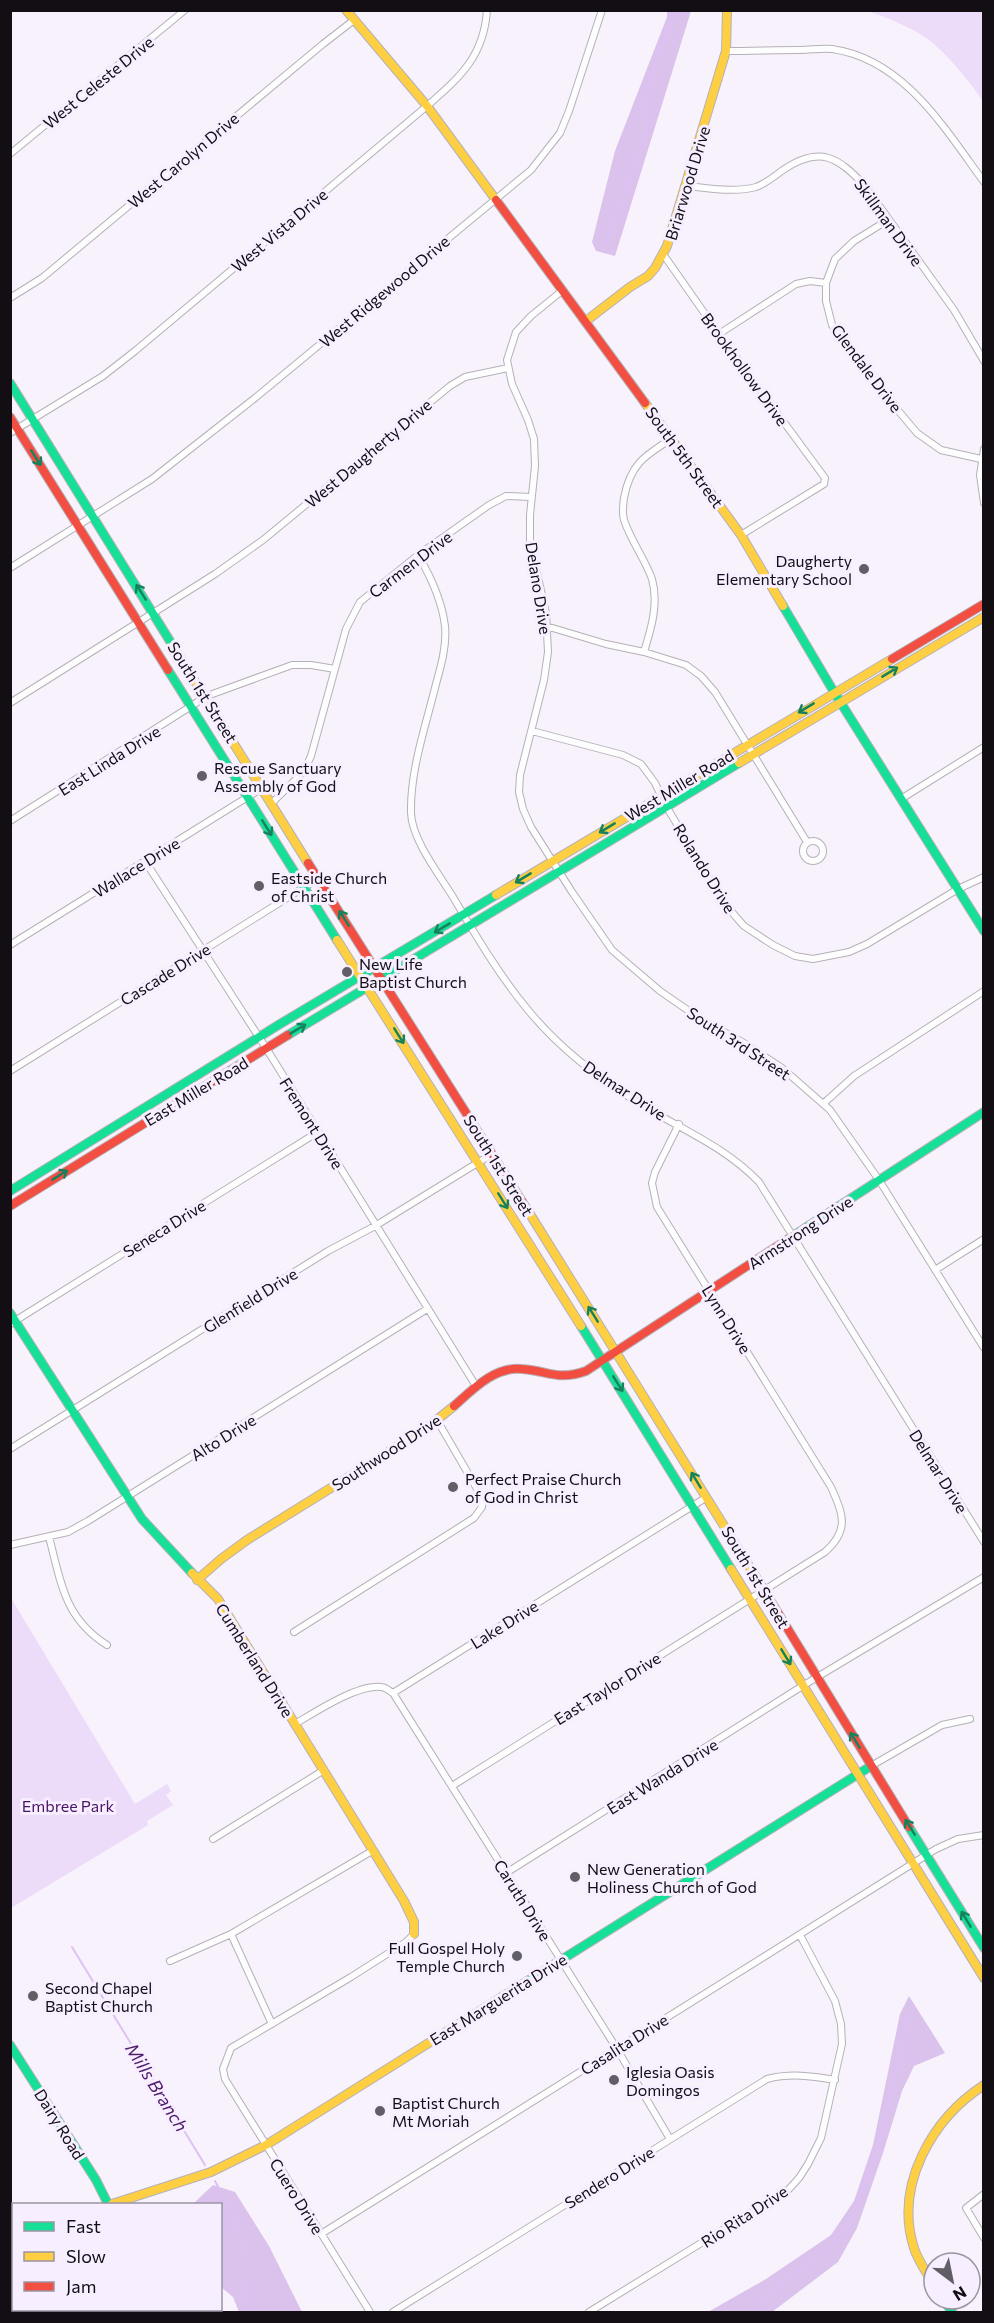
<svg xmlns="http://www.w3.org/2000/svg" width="994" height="2323" font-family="Commissioner,sans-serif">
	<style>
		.green { fill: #ecdbf9 }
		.forest { fill: #dac2ec }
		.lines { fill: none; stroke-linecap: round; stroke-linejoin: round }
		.stream { stroke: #dec1f4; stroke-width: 2 }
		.street-casing { stroke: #b5b1b8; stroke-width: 8 }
		.fast-casing { stroke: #b5b1b8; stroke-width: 10 }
		.slow-casing { stroke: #b5b1b8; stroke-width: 10 }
		.jam-casing { stroke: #b5b1b8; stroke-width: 10 }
		.street { stroke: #fefdfe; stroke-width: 6 }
		.fast { stroke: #16e098; stroke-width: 8 }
		.slow { stroke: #ffcf43; stroke-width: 8 }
		.jam { stroke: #f24e42; stroke-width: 8 }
		.oneway { stroke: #14825d }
		.poi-dot { fill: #625e65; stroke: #f7eeff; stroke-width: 2 }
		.labels { text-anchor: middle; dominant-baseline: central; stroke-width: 6; stroke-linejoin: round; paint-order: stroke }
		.street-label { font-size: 16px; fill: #120e14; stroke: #f7eeff }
		.poi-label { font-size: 16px; fill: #120e14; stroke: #f7eeff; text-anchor: start }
		.park-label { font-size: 16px; fill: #481465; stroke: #f7eeff }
		.water-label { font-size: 18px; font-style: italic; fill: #4f1c6c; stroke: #f7eeff }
	</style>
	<rect width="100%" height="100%" fill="#f7f2fb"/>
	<path class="green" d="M866,11H983V101C969,81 953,61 934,44C920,31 885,16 866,11Z
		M11,1598L135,1804L167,1784L171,1791L166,1795L173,1805L147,1821L148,1825L11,1908Z"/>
	<path class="forest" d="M667,11H691L615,256L596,251L592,242L615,151L667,17Z
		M909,1996L945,2053L914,2066L902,2091L883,2153L857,2228L838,2262L772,2312H708L766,2279L831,2235L854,2201L873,2145L900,2014Z
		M213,2185L235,2192L269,2246L302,2312H239L233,2297L221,2287L220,2204H193Z"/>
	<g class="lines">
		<path class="stream" d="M606,244L646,131L648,91L658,53L677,10
			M72,1947L205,2165
			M215,2181L232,2213L241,2239L240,2279L251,2312
			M755,2312L786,2278L827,2251L844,2234L877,2152L909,2016"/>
		<g class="street-casing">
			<path id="street" d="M726,51C751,51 776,50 800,50C811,50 822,48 832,49C904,59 945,129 984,182
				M10,154L185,10
				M687,186C709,188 734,193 756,187C765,184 775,176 783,170C820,145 838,157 865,186L954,310L984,361
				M888,220L854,241L835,259L826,283V301L832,325L876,384L917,433L941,450L981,459
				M663,254L719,334L825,478L824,484L741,535
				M563,290L531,316L516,332L507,360L512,384L528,420L534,439L535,466L530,515V541L546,613L548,652L544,680L520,775L519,792L523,809L531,827L572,892L612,950L660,991L702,1020L744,1043L782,1068L830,1110L879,1180L984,1348
				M10,298L42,278L323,44L354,20
				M719,334L796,284L810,281L826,283
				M10,433L103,376L135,351L427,106C459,78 484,57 487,10
				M984,449L980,475L984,503
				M418,555C431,577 442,601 445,626C447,645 441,666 436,684C426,725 410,770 411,813C412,840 439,874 453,897C476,936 499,975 528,1010C559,1048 601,1080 642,1105C684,1131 724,1146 759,1182L984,1542
				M10,568L152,479L255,398L531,170L560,133L569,111L602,10
				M546,626L606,644L644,652L686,665L701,676L715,692L807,842
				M644,652C651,629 659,604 652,579C645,559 631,541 624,520C622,513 623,505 624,498C630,465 644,456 671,439
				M10,703L215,574L263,540L450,386L465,377L508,368
				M532,731L623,755L641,764L655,783L666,806L723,901L736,917L744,926L773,945L795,956L813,959L849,952L867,944L958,889L984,877
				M901,799L984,747
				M271,804L304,771L311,756L346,629L360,602L418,555L489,505L506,496L531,497
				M10,821L207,696L292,665H311L335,669
				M803 851a10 10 0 1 1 20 0a10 10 0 1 1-20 0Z
				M145,861L266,1048L476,1386
				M10,945L262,788
				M10,1071L319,878
				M823,1104L854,1076L984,991
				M935,1270L984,1239
				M10,1324L318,1132
				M10,1449L328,1251L375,1226L492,1154
				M49,1537C61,1582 64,1618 107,1645
				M10,1545L68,1532L88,1521L427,1309
				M294,1632L474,1518L482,1507L483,1499L437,1420
				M393,1693L707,1497
				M295,1724C315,1712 358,1684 381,1687C386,1687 389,1691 393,1693L617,2049L670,2139
				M871,1766L942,1725L970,1719
				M452,1786L825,1552C850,1530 843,1514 831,1487L657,1207L652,1183L655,1172L679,1124
				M213,1839L324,1770
				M506,1873L804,1685L984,1577
				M231,1934L272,2024
				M170,1961L231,1934L372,1851
				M984,2194L966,2208L984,2238
				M321,2234L936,1849L958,1839L984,1835
				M88,2310L90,2312
				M370,2312L225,2079L223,2069L231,2048L351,1977L406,1942L414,1934
				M393,2312L767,2079C791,2073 811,2076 835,2080
				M589,2312L789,2189L799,2178L808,2164L821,2138L842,2044L841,2024L835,2001L800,1935"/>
		</g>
		<g class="fast-casing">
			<path id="fast" d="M10,383L173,646
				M783,606L834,692L984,931
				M168,670L337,940
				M288,1035L739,763
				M10,1191L280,1024L496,895
				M793,1236L984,1112
				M10,1313L142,1519L192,1573
				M581,1326L731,1569
				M909,1827L984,1948
				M502,1997L871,1766
				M10,2045L96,2180L108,2204
				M943,2299L952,2312
				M154,2310L155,2312"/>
		</g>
		<g class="slow-casing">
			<path id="slow" d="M346,10L427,106L496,200
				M586,321L630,287L648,276L655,268L667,246L726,51L727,10
				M645,403L741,535L783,606
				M173,646L308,863
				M739,763L984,617
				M496,895L892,659
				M337,940L581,1326
				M528,1211L767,1595
				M731,1569L984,1978
				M192,1573L218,1599L404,1901L414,1922V1934
				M197,1580L221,1559L247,1540L384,1455L433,1423L454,1406
				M112,2204L211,2172L266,2145L502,1997
				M10,2261L14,2259
				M934,2285C927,2273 918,2261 914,2248C894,2185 932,2119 984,2085"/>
		</g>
		<g class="jam-casing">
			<path id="jam" d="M496,200L645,403
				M10,417L168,670
				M892,659L984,604
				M308,863L528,1211
				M10,1206L288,1035
				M454,1406C473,1389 495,1366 522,1369C549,1371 558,1381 586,1371L793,1236
				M767,1595L909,1827"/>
		</g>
		<use href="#street" class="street"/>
		<use href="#fast" class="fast"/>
		<use href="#slow" class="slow"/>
		<use href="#jam" class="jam"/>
	</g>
	<defs><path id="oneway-shaft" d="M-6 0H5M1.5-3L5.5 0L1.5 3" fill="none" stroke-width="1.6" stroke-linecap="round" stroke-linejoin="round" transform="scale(1.5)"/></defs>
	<g class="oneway">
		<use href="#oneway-shaft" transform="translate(36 458) rotate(58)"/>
		<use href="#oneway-shaft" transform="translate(141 592) rotate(-122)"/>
		<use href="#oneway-shaft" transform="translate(890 672) rotate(-31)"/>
		<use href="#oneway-shaft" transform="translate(806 708) rotate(149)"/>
		<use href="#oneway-shaft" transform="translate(267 828) rotate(58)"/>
		<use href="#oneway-shaft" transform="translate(607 828) rotate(149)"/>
		<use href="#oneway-shaft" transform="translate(523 878) rotate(149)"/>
		<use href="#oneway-shaft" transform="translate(344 918) rotate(-122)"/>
		<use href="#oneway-shaft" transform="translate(442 928) rotate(149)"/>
		<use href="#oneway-shaft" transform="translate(298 1029) rotate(-31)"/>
		<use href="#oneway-shaft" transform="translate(399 1036) rotate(58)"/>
		<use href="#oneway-shaft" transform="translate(60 1175) rotate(-32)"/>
		<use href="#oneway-shaft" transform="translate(503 1201) rotate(58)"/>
		<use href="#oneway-shaft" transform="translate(593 1314) rotate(-122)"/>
		<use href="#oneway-shaft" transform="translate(618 1384) rotate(58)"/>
		<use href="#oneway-shaft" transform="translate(696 1480) rotate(-121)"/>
		<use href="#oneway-shaft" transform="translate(786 1657) rotate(59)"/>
		<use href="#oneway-shaft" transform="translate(855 1740) rotate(-122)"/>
		<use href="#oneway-shaft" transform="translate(910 1827) rotate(-122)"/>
		<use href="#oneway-shaft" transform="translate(966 1919) rotate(-121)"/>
	</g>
	<g class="poi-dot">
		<circle cx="864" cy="569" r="6"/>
		<circle cx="202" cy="776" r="6"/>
		<circle cx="259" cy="886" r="6"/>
		<circle cx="347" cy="972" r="6"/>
		<circle cx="453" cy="1487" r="6"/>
		<circle cx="575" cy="1877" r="6"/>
		<circle cx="517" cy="1956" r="6"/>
		<circle cx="33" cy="1996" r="6"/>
		<circle cx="614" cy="2080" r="6"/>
		<circle cx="380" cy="2111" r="6"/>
	</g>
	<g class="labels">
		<g class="street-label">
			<text transform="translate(98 82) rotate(-39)">West Celeste Drive</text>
			<text transform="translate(183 160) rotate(-40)">West Carolyn Drive</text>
			<text transform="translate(687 183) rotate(-73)">Briarwood Drive</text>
			<text transform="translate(889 222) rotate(54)">Skillman Drive</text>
			<text transform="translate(279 230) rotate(-40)">West Vista Drive</text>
			<text transform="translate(384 291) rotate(-40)">West Ridgewood Drive</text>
			<text transform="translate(867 368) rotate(53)">Glendale Drive</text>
			<text transform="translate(745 369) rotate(54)">Brookhollow Drive</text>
			<text transform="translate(368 453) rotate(-40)">West Daugherty Drive</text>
			<text transform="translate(685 457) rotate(54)">South 5th Street</text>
			<text transform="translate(410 564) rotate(-37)">Carmen Drive</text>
			<text transform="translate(539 588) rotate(81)">Delano Drive</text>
			<text transform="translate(203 692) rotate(58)">South 1st Street</text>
			<text transform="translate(109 760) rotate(-32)">East Linda Drive</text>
			<text transform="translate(679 785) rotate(-31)">West Miller Road</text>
			<text transform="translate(136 867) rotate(-32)">Wallace Drive</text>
			<text transform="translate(705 868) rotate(58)">Rolando Drive</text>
			<text transform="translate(165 974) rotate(-32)">Cascade Drive</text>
			<text transform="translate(739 1043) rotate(33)">South 3rd Street</text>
			<text transform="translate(625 1090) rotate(33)">Delmar Drive</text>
			<text transform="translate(196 1091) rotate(-31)">East Miller Road</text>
			<text transform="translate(312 1123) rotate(58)">Fremont Drive</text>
			<text transform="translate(499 1165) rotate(58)">South 1st Street</text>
			<text transform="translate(164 1228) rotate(-32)">Seneca Drive</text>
			<text transform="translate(800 1232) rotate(-33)">Armstrong Drive</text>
			<text transform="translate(250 1300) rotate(-32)">Glenfield Drive</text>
			<text transform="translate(727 1319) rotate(58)">Lynn Drive</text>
			<text transform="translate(223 1437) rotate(-32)">Alto Drive</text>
			<text transform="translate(386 1452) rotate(-33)">Southwood Drive</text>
			<text transform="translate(939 1471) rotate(58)">Delmar Drive</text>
			<text transform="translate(756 1577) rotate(59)">South 1st Street</text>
			<text transform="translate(504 1624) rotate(-32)">Lake Drive</text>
			<text transform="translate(255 1660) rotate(58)">Cumberland Drive</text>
			<text transform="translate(607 1688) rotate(-32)">East Taylor Drive</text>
			<text transform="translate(662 1776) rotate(-32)">East Wanda Drive</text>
			<text transform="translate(523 1900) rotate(58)">Caruth Drive</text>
			<text transform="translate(498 1999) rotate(-32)">East Marguerita Drive</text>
			<text transform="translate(624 2044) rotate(-32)">Casalita Drive</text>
			<text transform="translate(60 2124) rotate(58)">Dairy Road</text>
			<text transform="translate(609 2177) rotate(-32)">Sendero Drive</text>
			<text transform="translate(297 2196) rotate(58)">Cuero Drive</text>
			<text transform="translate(744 2216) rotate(-33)">Rio Rita Drive</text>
		</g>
		<g class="poi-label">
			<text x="852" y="560" text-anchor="end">Daugherty<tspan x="852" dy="18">Elementary School</tspan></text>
			<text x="214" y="767">Rescue Sanctuary<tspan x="214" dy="18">Assembly of God</tspan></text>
			<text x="271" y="877">Eastside Church<tspan x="271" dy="18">of Christ</tspan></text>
			<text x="359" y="963">New Life<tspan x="359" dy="18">Baptist Church</tspan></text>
			<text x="465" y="1478">Perfect Praise Church<tspan x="465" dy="18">of God in Christ</tspan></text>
			<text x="587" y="1868">New Generation<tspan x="587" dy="18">Holiness Church of God</tspan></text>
			<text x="505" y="1947" text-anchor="end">Full Gospel Holy<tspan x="505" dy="18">Temple Church</tspan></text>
			<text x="45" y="1987">Second Chapel<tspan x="45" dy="18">Baptist Church</tspan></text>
			<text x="626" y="2071">Iglesia Oasis<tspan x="626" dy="18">Domingos</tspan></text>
			<text x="392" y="2102">Baptist Church<tspan x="392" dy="18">Mt Moriah</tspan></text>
		</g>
		<g class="park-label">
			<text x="68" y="1805">Embree Park</text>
		</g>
		<g class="water-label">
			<text transform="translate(157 2087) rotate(58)">Mills Branch</text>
		</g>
	</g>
	<rect width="994" height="2323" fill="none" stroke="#120e14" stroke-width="24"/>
	<rect x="12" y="2203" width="210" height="108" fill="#f7eeff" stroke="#9b94a1" stroke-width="1.5"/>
	<rect x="24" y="2222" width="30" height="9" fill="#16e098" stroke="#9b94a1" stroke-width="1.5"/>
	<text x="66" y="2233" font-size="18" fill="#120e14">Fast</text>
	<rect x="24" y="2252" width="30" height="9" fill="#ffcf43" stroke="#9b94a1" stroke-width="1.5"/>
	<text x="66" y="2263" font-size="18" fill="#120e14">Slow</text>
	<rect x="24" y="2282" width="30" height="9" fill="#f24e42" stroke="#9b94a1" stroke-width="1.5"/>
	<text x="66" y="2293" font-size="18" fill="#120e14">Jam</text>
	<g transform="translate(952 2281) rotate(148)"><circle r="28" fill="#f7eeff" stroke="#9b94a1" stroke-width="1.5"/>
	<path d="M0-4.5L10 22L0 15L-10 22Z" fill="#625e65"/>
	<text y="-9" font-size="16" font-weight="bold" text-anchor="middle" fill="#120e14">N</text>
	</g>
</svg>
